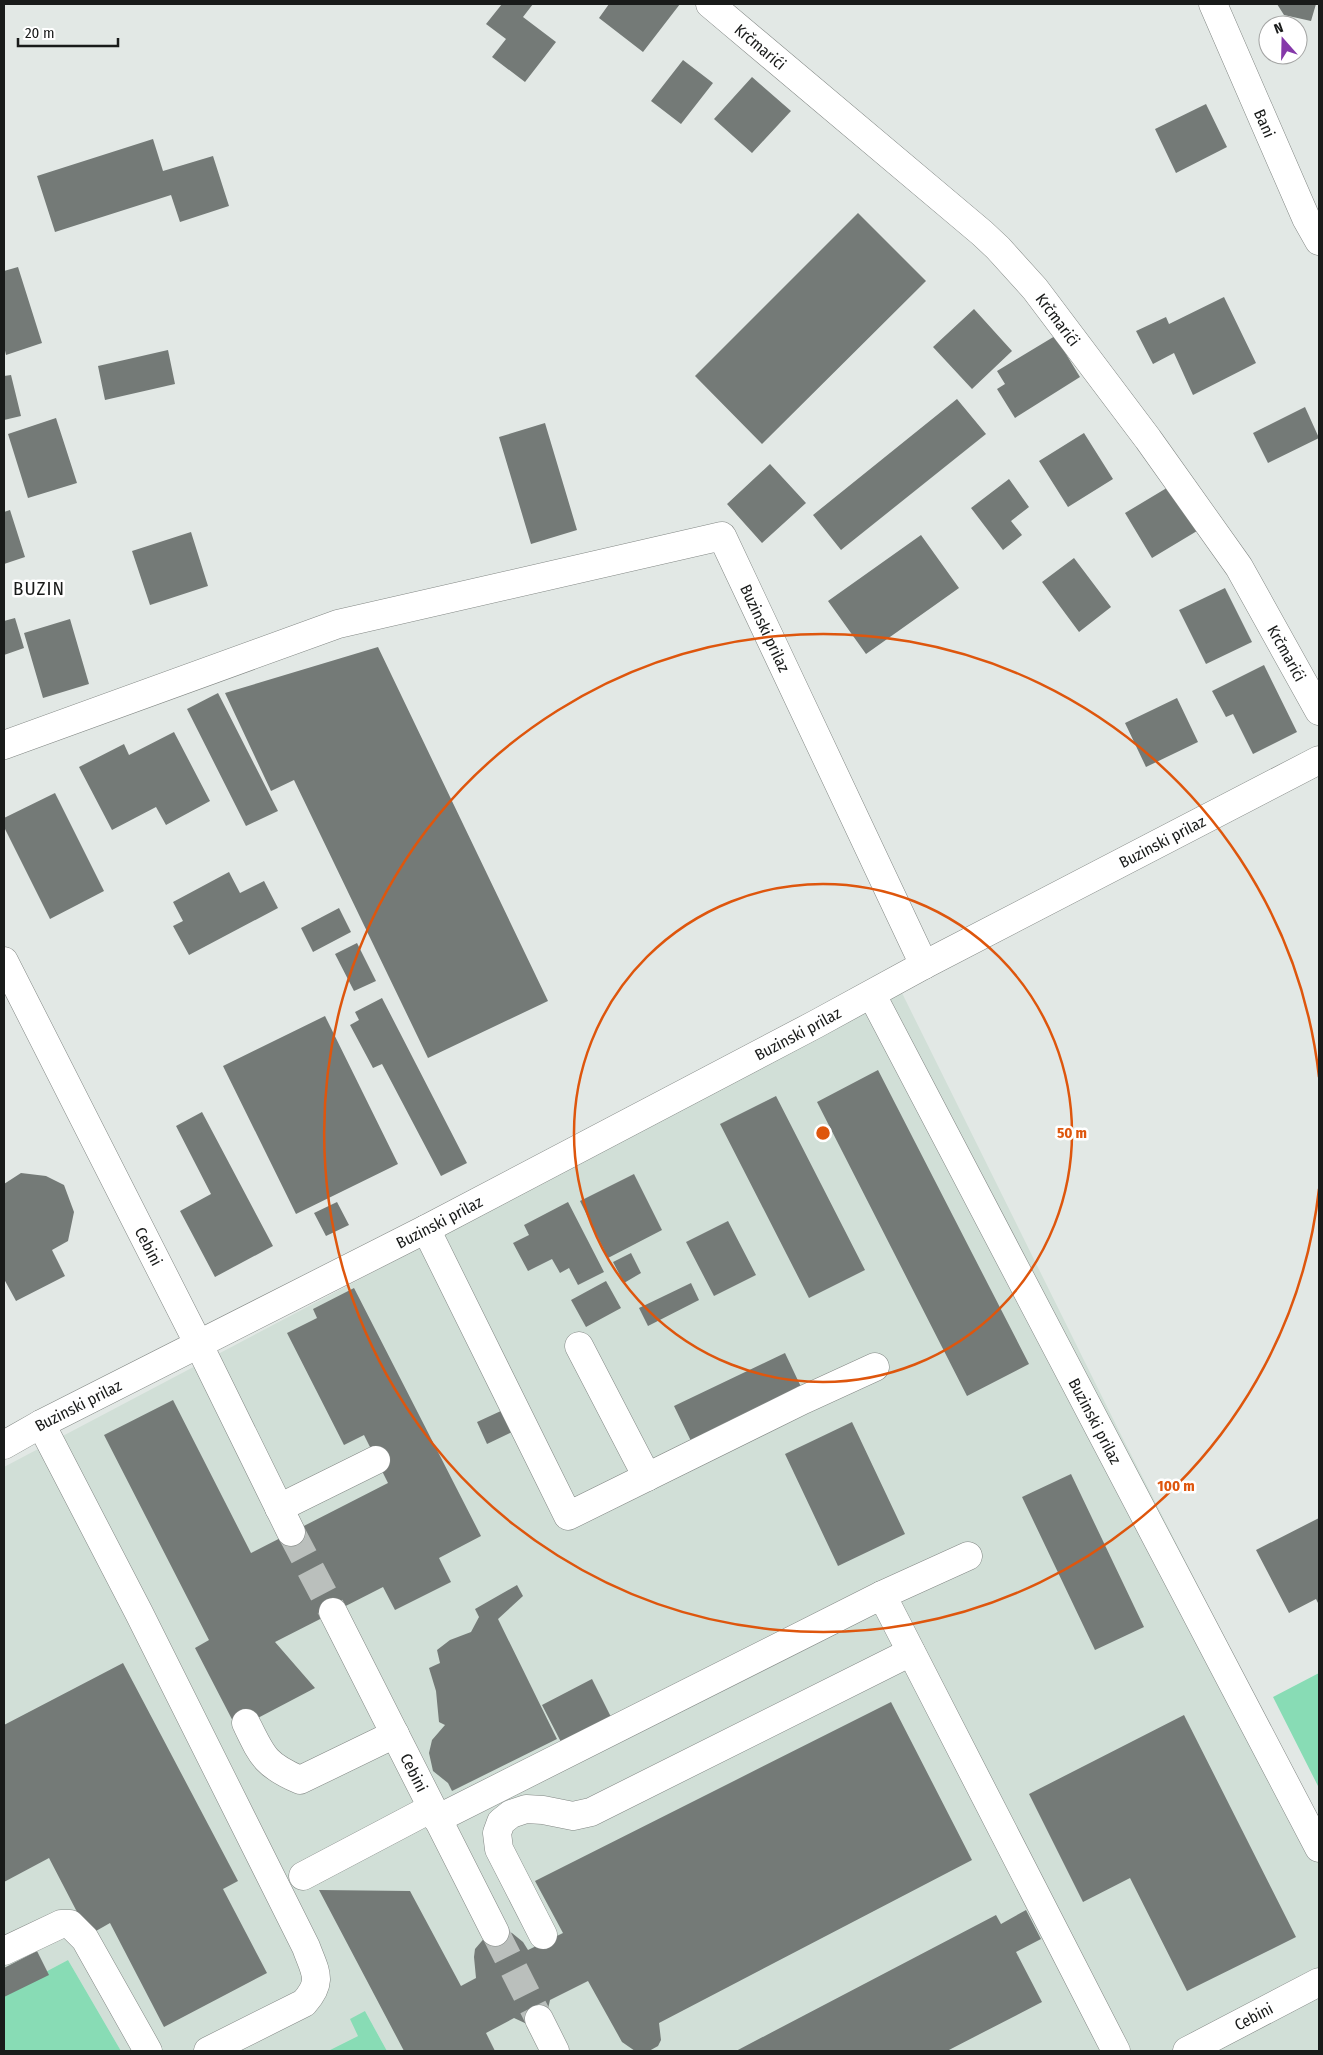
<svg xmlns="http://www.w3.org/2000/svg" width="1323" height="2055" font-family="'Fira Sans Condensed',sans-serif">
	<style>
		.built { fill: #d1dfd7 }
		.green { fill: #88dcb5 }
		.building { fill: #747a77 }
		.lines { fill: none; stroke-linecap: round; stroke-linejoin: round }
		.minor-tunnel { stroke: #babfbc; stroke-width: 28; stroke-dasharray: 28 14; stroke-linecap: butt }
		.minor-casing { stroke: #828784; stroke-width: 29 }
		.minor { stroke: #fff; stroke-width: 28 }
		.ring { fill: none; stroke: #de560d; stroke-width: 2.5 }
		.labels { text-anchor: middle; dominant-baseline: central; stroke-width: 5; stroke-linejoin: round; paint-order: stroke }
		.street-label { font-size: 16px; fill: #191b1a; stroke: #fff }
		.quarter-label { font-size: 19px; letter-spacing: 1px; fill: #191b1a; stroke: #fff }
		.centre { fill: #de560d; stroke: #fff; stroke-width: 2.5 }
		.ring-label { font-size: 15px; text-anchor: middle; font-weight: bold; fill: #de560d; stroke: #fff; stroke-width: 5; stroke-linejoin: round; paint-order: stroke }
	</style>
	<rect width="100%" height="100%" fill="#e2e8e5"/>
	<path class="built" d="M902,993L1122,1437L1319,1822V2051H387L365,2011L358,2036L328,2051H121L68,1960L4,1994V1467Z"/>
	<path class="green" d="M1319,1673V1788L1273,1697Z
		M68,1960L121,2051L4,2050V1994Z
		M365,2011L387,2051H328L358,2036L350,2019Z"/>
	<path class="building" d="M502,4H533L523,17L556,42L525,82L492,57L506,39L486,24Z
		M609,4H680L643,52L599,18Z
		M1277,4H1316L1311,21L1284,15Z
		M683,60L713,83L681,124L651,101Z
		M752,77L791,111L752,153L714,119Z
		M1206,104L1227,147L1176,173L1155,129Z
		M153,139L163,171L213,156L229,206L180,222L171,195L55,232L37,176Z
		M858,213L926,281L762,444L695,376Z
		M18,267L42,343L6,355L4,346V271Z
		M1224,297L1256,363L1193,395L1174,353L1153,364L1136,331L1166,317L1169,324Z
		M974,309L1012,351L972,389L933,347Z
		M1055,336L1080,377L1015,418L997,389L1005,384L997,371Z
		M168,350L175,384L105,400L98,366Z
		M11,375L21,416L4,420V376Z
		M957,399L986,434L841,550L813,515Z
		M1305,407L1319,438L1268,463L1253,433Z
		M56,418L77,483L28,498L8,434Z
		M545,423L577,530L531,544L499,437Z
		M1084,433L1113,479L1068,507L1039,461Z
		M770,464L806,503L762,543L727,504Z
		M1009,479L1029,507L1011,521L1022,535L1003,550L971,508Z
		M1170,486L1197,531L1152,558L1125,513Z
		M10,510L25,557L4,564V512Z
		M191,532L208,586L150,605L132,551Z
		M921,535L959,588L866,654L828,601Z
		M1074,558L1111,607L1079,632L1042,582Z
		M1225,588L1252,642L1206,664L1179,610Z
		M15,618L24,648L4,655V621Z
		M70,619L89,684L43,698L24,633Z
		M378,647L548,1001L428,1058L294,780L271,791L225,693Z
		M1264,665L1297,732L1253,754L1233,714L1226,717L1212,691Z
		M218,693L278,811L246,826L187,709Z
		M1177,698L1198,742L1146,767L1125,723Z
		M174,732L210,801L166,825L156,807L112,830L79,767L124,744L129,755Z
		M55,793L104,891L50,919L4,827V818Z
		M229,872L240,893L264,881L278,908L189,955L173,926L183,921L173,902Z
		M339,908L351,932L313,952L301,928Z
		M357,943L376,981L354,991L335,954Z
		M382,998L467,1163L441,1176L382,1064L373,1068L350,1025L359,1020L355,1012Z
		M325,1016L398,1164L296,1214L223,1066Z
		M878,1070L1029,1364L967,1396L817,1102Z
		M776,1096L865,1270L809,1298L720,1124Z
		M202,1112L273,1246L215,1277L180,1211L211,1194L176,1126Z
		M21,1173L46,1176L64,1185L74,1212L68,1241L52,1250L65,1276L16,1301L4,1279V1184Z
		M634,1174L662,1230L608,1258L580,1201Z
		M337,1202L349,1225L326,1236L314,1213Z
		M568,1202L604,1272L578,1285L569,1268L560,1273L552,1259L528,1271L513,1243L529,1235L524,1225Z
		M728,1221L756,1275L714,1296L686,1242Z
		M631,1253L641,1273L624,1283L613,1262Z
		M606,1281L621,1308L586,1327L571,1300Z
		M691,1283L699,1300L648,1326L639,1308Z
		M354,1288L481,1536L439,1558L451,1582L395,1610L383,1587L275,1642L315,1688L237,1729L195,1648L209,1640L104,1435L173,1400L251,1553L388,1483L364,1435L344,1445L287,1333L317,1318L313,1309Z
		M785,1353L802,1389L691,1441L674,1406Z
		M503,1410L514,1431L487,1444L477,1422Z
		M852,1422L905,1534L838,1566L785,1454Z
		M1071,1474L1144,1627L1095,1650L1022,1497Z
		M1319,1518V1605L1316,1599L1289,1613L1256,1550Z
		M517,1585L523,1596L498,1619L557,1739L452,1791L448,1783L433,1771L429,1753L432,1740L445,1725L439,1722L436,1691L429,1668L440,1663L437,1650L450,1640L471,1632L479,1617L475,1609Z
		M123,1663L238,1881L223,1889L267,1973L164,2027L110,1923L89,1935L49,1858L4,1882V1725Z
		M592,1679L611,1717L561,1742L542,1705Z
		M891,1702L972,1860L659,2023L661,2040L658,2046L649,2051H635L622,2042L588,1981L550,2000L547,2013L527,2024L514,2018L486,2033L495,2051H404L319,1890L410,1891L461,1986L476,1978L474,1957L475,1949L487,1935L504,1930L512,1933L523,1942L528,1950L563,1933L535,1881Z
		M1184,1715L1296,1937L1187,1991L1130,1878L1083,1902L1029,1794Z
		M1026,1910L1041,1939L1016,1952L1042,2002L947,2051H736L996,1915L1001,1924Z
		M37,1951L49,1975L4,1997V1968Z"/>
	<g class="lines">
		<path class="minor-tunnel" d="M291,1532L333,1612
			M495,1932L539,2019"/>
		<g class="minor-casing">
			<g id="minor">
				<path id="s1" d="M710,4L982,233L998,248L1035,289L1148,439L1239,567L1319,711"/>
				<path id="s2" d="M1213,4L1306,218L1319,241"/>
				<path id="s3" d="M4,745L338,624L722,536L924,965"/>
				<path id="s4" d="M4,961L199,1345L291,1532"/>
				<path id="s5" d="M872,995L1319,1848"/>
				<path d="M426,1229L568,1516L803,1400L875,1367"/>
				<path d="M579,1346L647,1477"/>
				<path d="M41,1424L139,1613L306,1947C315,1972 324,1981 304,2003L208,2051"/>
				<path id="s6" d="M4,1445L41,1424L426,1229L816,1024L924,965L1319,760"/>
				<path d="M279,1508L376,1460"/>
				<path d="M882,1595L968,1556"/>
				<path id="s7" d="M333,1612L495,1932"/>
				<path d="M246,1723C262,1756 265,1765 300,1780L395,1734"/>
				<path d="M437,1819L882,1595L1116,2051"/>
				<path d="M303,1876L432,1808"/>
				<path d="M543,1935L499,1849L497,1833L501,1822L511,1814L526,1809L543,1810L573,1816L591,1812L911,1652"/>
				<path d="M4,1951L61,1924H70L85,1939L148,2051"/>
				<path d="M539,2019L555,2051"/>
				<path id="s8" d="M1187,2051L1319,1982"/>
			</g>
		</g>
		<use href="#minor" class="minor"/>
	</g>
	<g class="ring">
		<circle cx="823" cy="1133" r="249"/>
		<path d="M1319 1189A499 499 0 1 1 1319 1077"/>
	</g>
	<g class="labels">
		<g class="street-label">
			<text stroke="none"><textPath href="#s1" startOffset="66">Krčmarići</textPath></text>
			<text stroke="none"><textPath href="#s2" startOffset="130">Bani</textPath></text>
			<text stroke="none"><textPath href="#s1" startOffset="471">Krčmarići</textPath></text>
			<text stroke="none"><textPath href="#s3" startOffset="851">Buzinski prilaz</textPath></text>
			<text stroke="none"><textPath href="#s1" startOffset="876">Krčmarići</textPath></text>
			<text stroke="none"><textPath href="#s6" startOffset="1306">Buzinski prilaz</textPath></text>
			<text stroke="none"><textPath href="#s6" startOffset="894">Buzinski prilaz</textPath></text>
			<text stroke="none"><textPath href="#s6" startOffset="489">Buzinski prilaz</textPath></text>
			<text stroke="none"><textPath href="#s4" startOffset="320">Cebini</textPath></text>
			<text stroke="none"><textPath href="#s6" startOffset="84">Buzinski prilaz</textPath></text>
			<text stroke="none"><textPath href="#s5" startOffset="481">Buzinski prilaz</textPath></text>
			<text stroke="none"><textPath href="#s7" startOffset="180">Cebini</textPath></text>
			<text stroke="none"><textPath href="#s8" startOffset="75">Cebini</textPath></text>
		</g>
		<g class="quarter-label">
			<text x="39" y="588">BUZIN</text>
		</g>
	</g>
	<circle cx="823" cy="1133" r="8" class="centre"/>
	<g class="ring-label">
		<text x="1072" y="1138">50 m</text>
		<text x="1176" y="1491">100 m</text>
	</g>
	<rect width="1323" height="2055" fill="none" stroke="#191b1a" stroke-width="10"/>
	<g transform="translate(1283 40) rotate(340)"><circle r="24" fill="#ffffff" stroke="#a3a4a3"/>
	<path d="M0-4L9 19L0 12L-9 19Z" fill="#8538a9"/>
	<text y="-8" font-size="14" font-weight="bold" text-anchor="middle" fill="#191b1a">N</text>
	</g>
	<path d="M18 38v8h100v-8" fill="none" stroke="#191b1a" stroke-width="2.5"/>
	<text x="25" y="38" font-size="15" fill="#191b1a" stroke="#ffffff" stroke-width="4" paint-order="stroke">20 m</text>
</svg>
